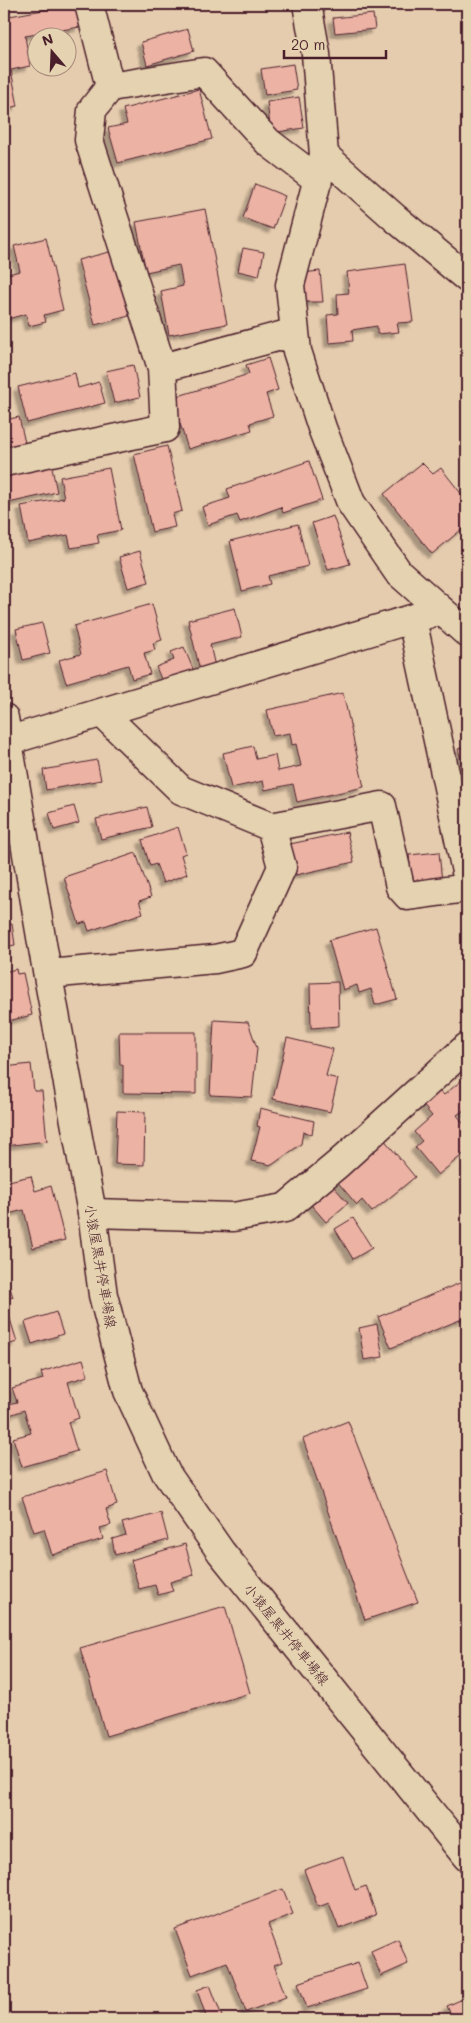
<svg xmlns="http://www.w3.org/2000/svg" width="471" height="2023" font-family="Mali,'Klee One',sans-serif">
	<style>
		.building { fill: #ecb3a4; stroke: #4a1f2b; filter: url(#shadow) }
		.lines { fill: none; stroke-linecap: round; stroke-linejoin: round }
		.street-casing { stroke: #4a1f2b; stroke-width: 31 }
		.secondary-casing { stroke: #4a1f2b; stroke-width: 31 }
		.street { stroke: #e5d2b0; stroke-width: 28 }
		.secondary { stroke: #e5d2b0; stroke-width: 28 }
		.labels { text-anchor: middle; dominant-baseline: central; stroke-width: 5; stroke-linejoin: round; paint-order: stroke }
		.street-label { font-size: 14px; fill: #4a1f2b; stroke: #e5d2b0 }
	</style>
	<defs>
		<filter id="shadow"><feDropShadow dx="-4.5" dy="4.5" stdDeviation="1" flood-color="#0004"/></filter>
	</defs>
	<rect width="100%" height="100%" fill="#e6ccae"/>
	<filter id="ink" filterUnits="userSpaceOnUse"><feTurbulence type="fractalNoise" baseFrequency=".02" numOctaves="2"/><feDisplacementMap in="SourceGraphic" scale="10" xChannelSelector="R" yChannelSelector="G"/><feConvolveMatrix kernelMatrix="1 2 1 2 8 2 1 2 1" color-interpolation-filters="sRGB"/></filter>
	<g filter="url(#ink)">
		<path class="building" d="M76,4L80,27L25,36L30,66L11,70L18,106L8,108L10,124L4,125V17Z
			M373,14L375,29L335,33L333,18Z
			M188,29L194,51L147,65L141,42Z
			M293,64L297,90L265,95L261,69Z
			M199,89L212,139L118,163L108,128L127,124L123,109Z
			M299,97L304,128L271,133L267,102Z
			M255,184L285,196L273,229L243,218Z
			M205,209L227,324L169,335L161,291L183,286L179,265L146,272L136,222Z
			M46,238L63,310L44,315L46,322L29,326L26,314L4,320V275L20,271L14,246Z
			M243,248L264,252L259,276L238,271Z
			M113,251L129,316L95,325L78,260Z
			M405,264L413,322L397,323L399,332L377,334V326L352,330L353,341L329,343L327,315L338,314L337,294L349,293L347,272Z
			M320,271L323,302H304L302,273Z
			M268,358L278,390L266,394L273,416L250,423L252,430L188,449L172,398L249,374L246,365Z
			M133,365L140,397L114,403L106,371Z
			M75,373L78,388L99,382L105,403L27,423L18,387Z
			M19,417L25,443L4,447V420Z
			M167,446L182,511L172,514L175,527L152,532L134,454Z
			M309,461L322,500L283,513L281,507L240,522L237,515L208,525L202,507L230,498L227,489Z
			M51,463L57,492L4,504V473Z
			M422,463L433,474L441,468L467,501V525L432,554L384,494Z
			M109,468L121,530L97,535L99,543L71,548L68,535L28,543L21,506L64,498L60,477Z
			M333,516L350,564L328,570L312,523Z
			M298,524L308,566L268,576L270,584L242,591L230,541Z
			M140,551L149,582L128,588L119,557Z
			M152,604L162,640L153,643L155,650L144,653L150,674L132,679L128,665L66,683L59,660L81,654L74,626Z
			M235,608L242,637L210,645L216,671L201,675L188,620Z
			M42,623L50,653L23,660L16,629Z
			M184,647L195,674L164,686L156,667L174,660L171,652Z
			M343,693L364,787L297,802L293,784L265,790L263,781L231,788L223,753L253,746L256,759L275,755L278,771L301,766L296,744L292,745L290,733L273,736L267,710Z
			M467,746V780L458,749Z
			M97,760L101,780L46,790L43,770Z
			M74,806L79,823L54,830L49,813Z
			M147,807L152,827L101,839L96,819Z
			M178,827L186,853L181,855L187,874L163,883L156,864L150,866L142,840Z
			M347,832L354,862L296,875L290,844Z
			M439,852L442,882L412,885L409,855Z
			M136,853L151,897L139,901L143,913L89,931L86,922L79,924L64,877Z
			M12,924L15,945L4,947V926Z
			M376,927L397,999L375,1005L371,989L359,993L357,985L343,990L329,940Z
			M16,969L17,974L23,973L32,1015L4,1022V972Z
			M338,982L339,1026L311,1028L310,983Z
			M214,1020L248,1022L257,1048L252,1097L210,1095Z
			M119,1032H196V1094L123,1093V1065H120Z
			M287,1038L333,1049L326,1076L338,1079L330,1112L273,1099Z
			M31,1064L34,1091H42L47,1141L4,1146V1067Z
			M467,1076V1114L464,1110L457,1115L467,1128V1151L438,1175L415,1147L422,1141L414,1132L432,1116L418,1099L436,1086L444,1095Z
			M260,1108L314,1121L312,1134L303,1132L301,1144L272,1165L251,1161L260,1127L257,1126Z
			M117,1111L145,1112L144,1165L115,1164Z
			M383,1138L415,1177L372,1212L362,1200L357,1205L335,1179Z
			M31,1176L35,1191L51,1186L65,1240L33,1248L24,1210L4,1215V1182Z
			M328,1180L348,1203L326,1222L306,1199Z
			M353,1218L372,1248L353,1259L335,1229Z
			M467,1280V1317L391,1348L378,1317Z
			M10,1288L13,1297L4,1299L17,1342L4,1346V1290Z
			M56,1312L63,1334L32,1344L25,1322Z
			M377,1324L383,1357L364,1360L359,1328Z
			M83,1359L88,1376L68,1382L79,1418L68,1422L77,1451L22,1467L13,1438L31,1433L24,1410L4,1417V1405L17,1402L12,1388L43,1379L41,1372Z
			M348,1421L418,1602L365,1620L303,1439Z
			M107,1471L117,1505L106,1509L111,1525L100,1528L103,1539L52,1555L44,1529L34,1532L22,1497Z
			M161,1513L168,1540L115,1555L112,1539L126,1535L122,1523Z
			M185,1544L194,1575L170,1582L173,1591L158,1595L155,1585L139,1589L131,1560Z
			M225,1606L250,1693L106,1736L80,1648Z
			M343,1856L355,1890L366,1886L376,1915L339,1929L329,1903L318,1907L304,1870Z
			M283,1889L293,1914L268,1924L282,1962L274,1965L286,1997L246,2012L227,1962L192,1975L175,1929Z
			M398,1939L408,1964L381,1976L371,1951Z
			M358,1963L367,1989L307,2008L298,1983Z
			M210,1985L223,2019H207L197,1990Z
			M467,1997V2019H453L447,2006Z"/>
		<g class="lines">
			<g class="street-casing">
				<path id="street" d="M307,4L316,54L324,155L290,285L297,351L322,428L351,503L398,572L467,633
					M110,87L204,72L268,142L318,180
					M324,155L395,218L467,278
					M162,368L295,332
					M4,462L165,428L162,368L89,140L92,110L110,87L89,4
					M412,619L467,876
					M102,713L181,790L271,827L382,806L400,887L408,896L467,888
					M4,742L441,610
					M48,974L215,959L243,953L282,867L271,827
					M92,1213L233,1217L285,1208L338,1164L467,1047"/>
			</g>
			<g class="secondary-casing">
				<path id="secondary" d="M4,718L43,949L92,1213L103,1295L128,1391L166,1473L221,1552L467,1857"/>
			</g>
			<use href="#street" class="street"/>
			<use href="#secondary" class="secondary"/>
		</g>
	</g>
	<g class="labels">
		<g class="street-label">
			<text transform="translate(101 1266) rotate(80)">小猿屋黒井停車場線</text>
			<text transform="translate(287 1634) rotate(51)">小猿屋黒井停車場線</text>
		</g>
	</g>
	<rect width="471" height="2023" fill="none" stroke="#e5d2b0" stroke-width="20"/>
	<rect x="10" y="10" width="451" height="2003" fill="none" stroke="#4a1f2b" stroke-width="2" filter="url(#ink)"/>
	<g transform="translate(52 52) rotate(341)"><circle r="24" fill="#e5d2b0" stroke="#a78a7b"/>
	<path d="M0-4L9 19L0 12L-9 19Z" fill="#4a1f2b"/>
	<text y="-8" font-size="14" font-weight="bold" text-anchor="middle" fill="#4a1f2b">N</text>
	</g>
	<path d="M284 50v8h102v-8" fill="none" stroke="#4a1f2b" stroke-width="2.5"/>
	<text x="291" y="50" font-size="15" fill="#4a1f2b" stroke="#e5d2b0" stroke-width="4" paint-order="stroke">20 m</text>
</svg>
